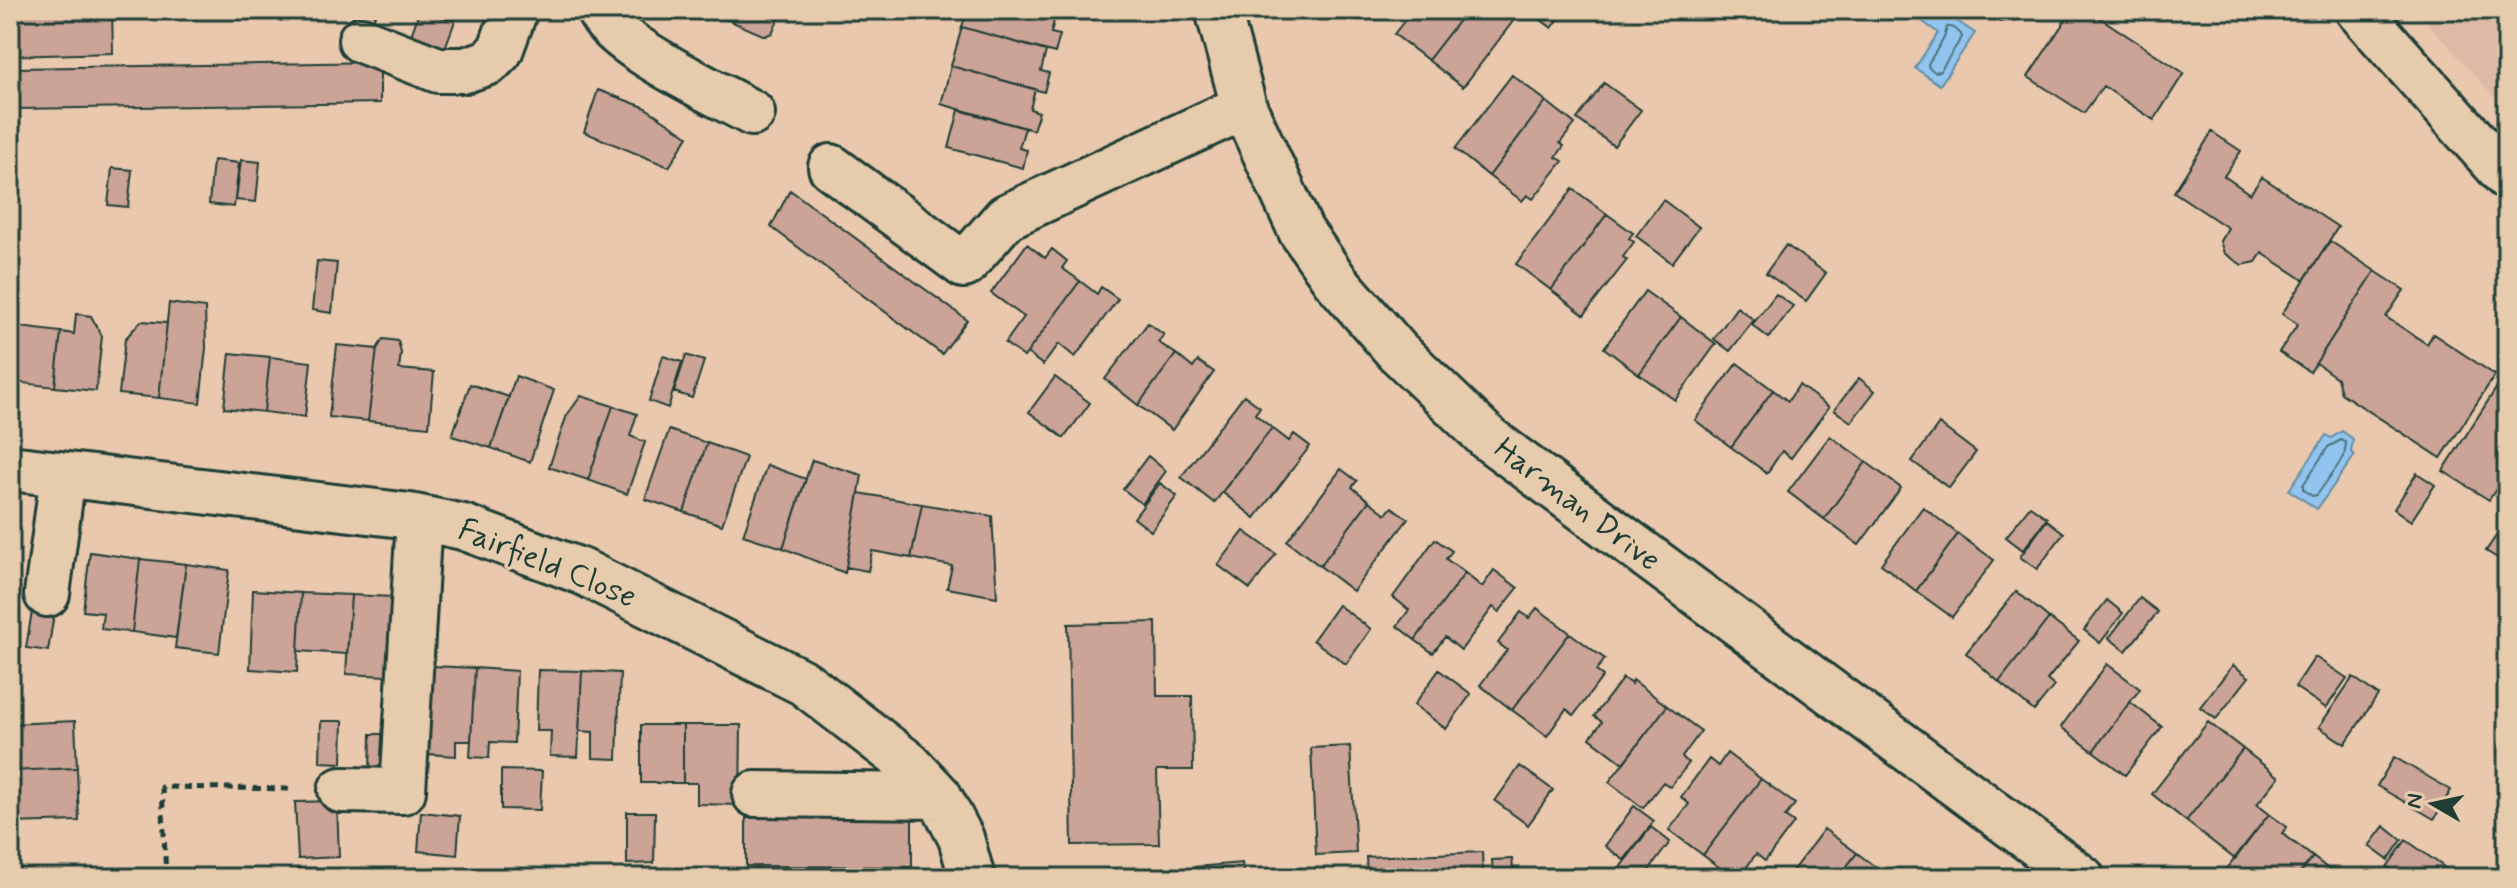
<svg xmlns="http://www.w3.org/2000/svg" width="2517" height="888" font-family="Mynerve,sans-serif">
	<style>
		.built { fill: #dcbaa5 }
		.water { fill: #91c4ee; stroke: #638ea4; stroke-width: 2 }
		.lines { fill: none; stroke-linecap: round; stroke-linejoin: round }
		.shore { stroke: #4d737e; stroke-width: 2 }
		.building { fill: #cca397; stroke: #1f3d34; stroke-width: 2 }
		.minor-casing { stroke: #1f3d34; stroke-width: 50 }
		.path { stroke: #1f3d34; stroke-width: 5; stroke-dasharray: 8 6; stroke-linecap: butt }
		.minor { stroke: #e6cbad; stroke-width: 44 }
		.labels { text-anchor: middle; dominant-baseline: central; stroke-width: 7; stroke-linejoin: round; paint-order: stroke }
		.street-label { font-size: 32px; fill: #1f3d34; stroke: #e6cbad }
	</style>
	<rect width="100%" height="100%" fill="#e9c8ae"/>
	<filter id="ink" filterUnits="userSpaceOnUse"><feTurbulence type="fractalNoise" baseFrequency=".0125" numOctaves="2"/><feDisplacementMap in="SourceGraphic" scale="16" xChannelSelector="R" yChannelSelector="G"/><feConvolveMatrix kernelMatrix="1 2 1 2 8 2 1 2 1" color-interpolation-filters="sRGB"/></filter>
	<g filter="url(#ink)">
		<path class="built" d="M2416,10H2507V111Z"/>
		<path class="water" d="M1929,10H1940L1975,33L1940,85L1915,68L1938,33L1922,21Z
			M2342,431L2353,439L2351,452L2355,455L2317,509L2289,490L2326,435L2331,438Z"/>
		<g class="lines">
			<path class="shore" d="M1947,27C1952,26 1961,32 1962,37L1940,71L1935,72L1929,68L1928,64L1944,38Z
				M2341,440L2346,443L2344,457L2317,495L2312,496L2303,489V485L2328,447Z"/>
		</g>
		<path class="building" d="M10,10H112L113,53L10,56Z
			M355,10H377L369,32L350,24Z
			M420,10L455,21L442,56L408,44Z
			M705,10H780L781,14L772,33L765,36Z
			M967,10H1049L1056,12L1051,33L1060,35L1055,53L962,27Z
			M1413,10H1467L1428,60L1394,34Z
			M1467,10H1517L1520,12L1463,87L1428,60Z
			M1528,10H1565L1552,28Z
			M1987,10H2021L2015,20L1999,22L1988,15Z
			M2072,10H2088L2184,73L2154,120L2103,86L2084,113L2028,77Z
			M962,27L1046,51L1041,71L1049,73L1044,92L951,66Z
			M380,62V103L18,109L17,68Z
			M951,66L1035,89L1030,109L1039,112L1033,130L941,104Z
			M1512,75L1546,101L1489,176L1455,149Z
			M1604,83L1641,110L1614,146L1577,119Z
			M598,90L644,107L688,136L669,167L584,132Z
			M1546,101L1575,124L1560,143L1564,146L1556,157L1563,161L1533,199L1527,195L1522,201L1489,176Z
			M959,110L1025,128L1019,148L1027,150L1023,168L949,148Z
			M2212,132L2241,151L2224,176L2250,194L2262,177L2338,227L2304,280L2262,253L2256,262L2242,265L2224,253L2220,241L2228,228L2174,192Z
			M213,160L239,163L234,207L209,204Z
			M241,160L260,162L256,202L236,200Z
			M112,168L132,170L128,207L108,205Z
			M1573,189L1607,214L1551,290L1516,264Z
			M790,190L967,320L942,354L771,227Z
			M1663,200L1699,227L1672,263L1636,236Z
			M1607,214L1633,233L1629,238L1634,242L1623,257L1627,260L1584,315L1551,290Z
			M2330,241L2375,271L2310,372L2279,352L2298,324L2282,314Z
			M1027,244L1045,258L1052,249L1067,261L1062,268L1080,281L1024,357L1005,343L1024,317L991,293Z
			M1786,245L1826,273L1806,301L1766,273Z
			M317,261L337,263L332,313L312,310Z
			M2375,271L2404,290L2386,317L2427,344L2433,334L2495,375L2441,458L2341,393L2337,378L2316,363Z
			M1080,281L1097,294L1101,287L1118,299L1075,357L1059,344L1043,365L1027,353Z
			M1645,291L1681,317L1639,374L1604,348Z
			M1776,294L1793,306L1769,338L1752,325Z
			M169,303L205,308L206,348L200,403L159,398Z
			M1737,307L1754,320L1730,351L1714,339Z
			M76,314L91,316L102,336L96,391L55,387L61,332L74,334Z
			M1681,317L1716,344L1675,400L1639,374Z
			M141,321L167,323L159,398L119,394L125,339Z
			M1148,323L1164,335L1158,342L1176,354L1138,405L1105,379Z
			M20,327L61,332L55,387L14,382Z
			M383,339L398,341L401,353L399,369L434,372L429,427L368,421L377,349Z
			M337,345L377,349L368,421L329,417Z
			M230,353L270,357L264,412L224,408Z
			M1176,354L1193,368L1198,361L1214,372L1172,430L1138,405Z
			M686,355L704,361L692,398L674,392Z
			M663,356L682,362L668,408L649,401Z
			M270,357L311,362L305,417L264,412Z
			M1737,363L1773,390L1731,447L1695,420Z
			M516,376L554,390L530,462L491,448Z
			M1055,377L1090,403L1064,438L1029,412Z
			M1859,378L1875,391L1851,422L1834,410Z
			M470,384L509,397L491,448L452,436Z
			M1799,385L1829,407L1791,458L1782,451L1767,473L1731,447L1773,390L1788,401Z
			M2497,387L2507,394V472L2489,500L2443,471Z
			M1244,395L1260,407L1255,414L1272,428L1214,503L1181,477Z
			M581,396L613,406L588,480L549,467L567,415Z
			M613,406L637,414L630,436L645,442L627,494L588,480Z
			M1939,424L1976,452L1949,488L1912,461Z
			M1272,428L1289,441L1294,434L1310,446L1255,518L1222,492Z
			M669,430L707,443L684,512L645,499Z
			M1830,436L1866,462L1824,519L1788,492Z
			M707,443L746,457L722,525L684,512Z
			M1148,456L1166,471L1142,504L1123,489Z
			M812,460L862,475L845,573L783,548Z
			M1866,462L1901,488L1859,545L1824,519Z
			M767,465L806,479L783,548L743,535Z
			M1341,469L1357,481L1352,487L1369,501L1320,566L1287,541Z
			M2417,473L2435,485L2411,521L2394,509Z
			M1160,483L1177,496L1151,531L1134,518Z
			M859,493L922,504L911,558L872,551L868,571L846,567Z
			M1369,501L1386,514L1392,507L1408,519L1353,591L1320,566Z
			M922,504L992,516L997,597L947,588L952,566L911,558Z
			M2030,506L2047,518L2023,550L2006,537Z
			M1923,507L1958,534L1916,591L1881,564Z
			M2047,520L2064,533L2037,569L2020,557Z
			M2507,520V564L2486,551Z
			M1244,531L1276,554L1250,589L1218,565Z
			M1958,534L1994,560L1952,617L1916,591Z
			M1435,539L1452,551L1446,559L1465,573L1415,640L1397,626L1409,610L1393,597Z
			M90,552L140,559L132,632L101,629L103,613L83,611Z
			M140,559L186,564L176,638L132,632Z
			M186,564L229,570L219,653L175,648Z
			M1494,570L1518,588L1499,612L1493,607L1461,650L1445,637L1433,653L1415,640L1465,573L1482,587Z
			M253,590L301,593L297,672L250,669Z
			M2016,591L2049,618L1999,682L1966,653Z
			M301,593L351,595L347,654L298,651Z
			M351,595L392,597L388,676L346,674Z
			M2140,598L2158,612L2126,651L2109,638Z
			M2107,600L2123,613L2100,643L2084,630Z
			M33,605L55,608L48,651L26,648Z
			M1338,605L1371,629L1346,664L1313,640Z
			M1537,608L1570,633L1512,710L1480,685L1507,650L1498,643L1521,612L1529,618Z
			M2049,618L2079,641L2047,680L2054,686L2034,711L1999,682Z
			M1156,622L1157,696H1192L1193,770H1157L1159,844L1072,845L1068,624Z
			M1570,633L1605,659L1596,671L1603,676L1574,715L1566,709L1547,736L1512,710Z
			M2315,657L2347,678L2326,708L2295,687Z
			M2107,664L2140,689L2093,751L2061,727Z
			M2233,665L2249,677L2216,719L2200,707Z
			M432,666L475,668L471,741H456V756L428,754Z
			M475,668L517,671L514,743L490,742L489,758L470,757Z
			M538,670L582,671L578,757L550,756L551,731H536Z
			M1439,670L1471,694L1446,729L1414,705Z
			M582,671L620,673L617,759L593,758V732L579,731Z
			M2353,677L2378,695L2345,744L2319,727Z
			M1623,678L1631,684L1633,680L1667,706L1623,763L1590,738L1602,722L1594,716Z
			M2130,702L2162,727L2125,775L2093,751Z
			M1667,706L1701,731L1682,757L1689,763L1670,787L1663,782L1643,808L1609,782Z
			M75,721L77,768L10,771V724Z
			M321,721H343L342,763L320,762Z
			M2208,722L2243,749L2186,821L2152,794Z
			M641,725H683V783H641Z
			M683,725H741L740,805L697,804V783H683Z
			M371,734H391L389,774H370Z
			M1350,746L1356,853L1316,855L1311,748Z
			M2243,749L2279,777L2257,804L2269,814L2235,859L2186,821Z
			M1727,753L1761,779L1703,855L1669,830L1689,804L1681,797L1709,759L1718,766Z
			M2394,757L2451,790L2434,819L2377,786Z
			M1520,766L1553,790L1528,825L1495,801Z
			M77,768L79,821L10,823V771Z
			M501,770L542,771L540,810L501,809Z
			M1761,779L1795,804L1785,817L1794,823L1765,861L1756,854L1739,878H1733L1703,855Z
			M337,801L339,857L298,859L295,802Z
			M1634,806L1654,821L1624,860L1605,846Z
			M421,812L460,816L457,855L418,851Z
			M627,812H655L654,863L627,864Z
			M2269,814L2287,827L2282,833L2313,857L2296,878H2219Z
			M746,818H912V867L746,866Z
			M2384,826L2402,840L2388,860L2369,846Z
			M1651,827L1670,842L1643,878H1619L1615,874Z
			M1824,829L1857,853L1838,878H1787Z
			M2406,840L2451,872L2447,878H2403L2387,867Z
			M1482,852L1483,878H1367L1366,857Z
			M1857,853L1890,878H1838Z
			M2313,857L2340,878H2296Z
			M1512,859L1514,878H1493L1492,860Z
			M1242,863L1244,878H1196L1195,867Z
			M325,868V878H297V869Z"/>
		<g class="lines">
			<g class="minor-casing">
				<path id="minor" d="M599,10C610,44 718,94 752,113
					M1218,10L1244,107L1301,231L1335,280L1397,351L1489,439L2082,878
					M2358,10L2507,177
					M361,40L438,70H465L489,62L500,51L515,10
					M831,167L964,265L1006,217L1244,107
					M10,468L410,516L463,527L583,572L804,683L909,764L939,796L961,838L972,878
					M47,594L63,475
					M341,790L403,791L419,518
					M755,794L939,796"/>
			</g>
			<path class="path" d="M166,878L162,787L294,789"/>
			<use href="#minor" class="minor"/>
		</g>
	</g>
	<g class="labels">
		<g class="street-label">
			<text transform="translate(1577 505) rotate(37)">Harman Drive</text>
			<text transform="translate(547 564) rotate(22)">Fairfield Close</text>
		</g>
	</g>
	<rect width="2517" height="888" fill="none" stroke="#e6cbad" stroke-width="40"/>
	<rect x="20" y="20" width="2477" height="848" fill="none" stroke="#1f3d34" stroke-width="3" filter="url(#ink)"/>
	<g transform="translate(2433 804) rotate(279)" stroke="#e6cbad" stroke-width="6" paint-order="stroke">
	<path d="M0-6L14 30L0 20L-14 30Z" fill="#1f3d34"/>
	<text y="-12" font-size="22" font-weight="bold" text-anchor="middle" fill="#1f3d34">N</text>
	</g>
</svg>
